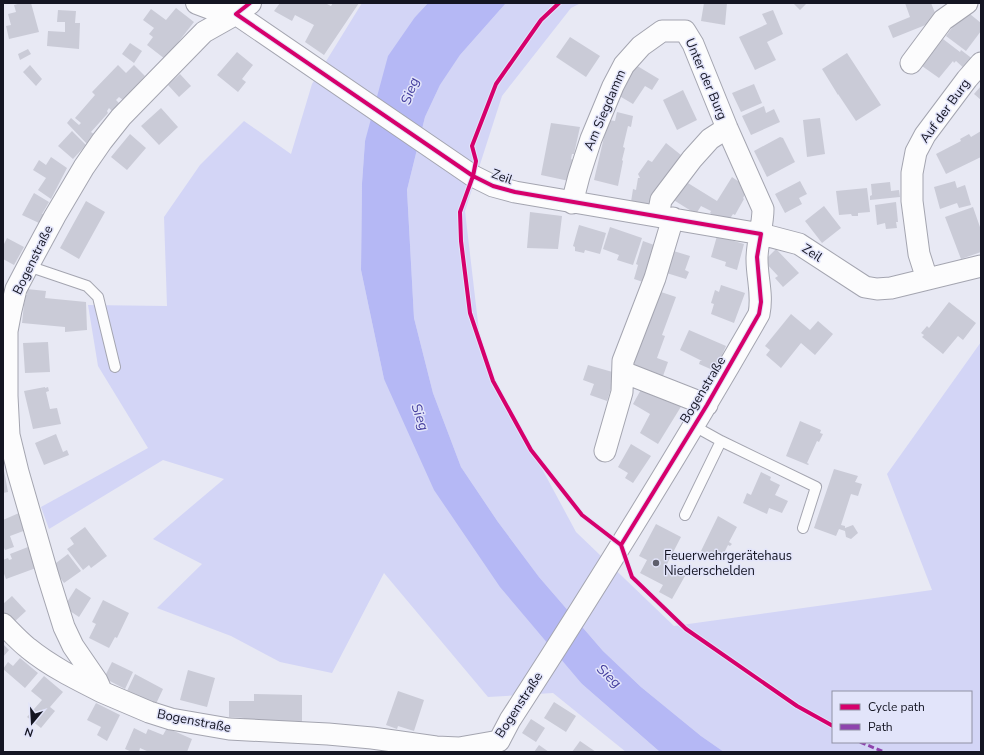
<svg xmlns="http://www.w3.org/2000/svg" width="984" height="755" font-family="'Nunito Sans',sans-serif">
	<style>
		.green { fill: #d3d5f6; fill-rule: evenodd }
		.water { fill: #b5b8f5 }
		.building { fill: #cacbd7 }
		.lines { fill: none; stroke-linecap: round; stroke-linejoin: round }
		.service-casing { stroke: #a4a5b0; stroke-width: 12 }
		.minor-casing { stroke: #a4a5b0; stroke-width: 23 }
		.tertiary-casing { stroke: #a4a5b0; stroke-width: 24 }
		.service { stroke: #fcfcfd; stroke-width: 10 }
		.minor { stroke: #fcfcfd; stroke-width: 21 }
		.tertiary { stroke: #fcfcfd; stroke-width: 22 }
		.quiet { stroke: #8e44ad; stroke-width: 3; stroke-dasharray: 6 3; stroke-linecap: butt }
		.cycleway-casing { stroke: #e2e4fa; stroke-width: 6 }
		.cycleway { stroke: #d6006c; stroke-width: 4 }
		.poi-dot { fill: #5e5f6c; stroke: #e2e4fa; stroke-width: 1.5 }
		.labels { text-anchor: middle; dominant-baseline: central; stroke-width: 3; stroke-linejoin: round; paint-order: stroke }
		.street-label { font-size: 13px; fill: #141522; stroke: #e2e4fa }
		.poi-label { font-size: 13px; fill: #141522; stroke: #e2e4fa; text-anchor: start }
		.water-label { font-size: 14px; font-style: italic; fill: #46409f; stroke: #e2e4fa }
	</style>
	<rect width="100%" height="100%" fill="#e8e9f4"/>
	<path class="green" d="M362,3H428L415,17L365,141L362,183L361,270L384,379L582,684L660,752H626L553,693L488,697L384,573L332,673L280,662L231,636L157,608L202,564L153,539L224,479L163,460L49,529L41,507L148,448L98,366L88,305L167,306L164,217L200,165L244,121L291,154L312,84Z
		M506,3H581L571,8L502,96L465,211L482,357L576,532L674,626L932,590L887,474L981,342V752H724L701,736L641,687L603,651L539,577L498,522L461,467L433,393L414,318L407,190L425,117L440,85L460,55ZM833,692H971V742H833Z"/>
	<path class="water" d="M428,3H506L460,55L440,85L425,117L407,190L414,318L433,393L461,467L498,522L539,577L603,651L641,687L701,736L724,752H660L582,684L500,587L434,490L384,379L361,270L362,183L365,141L388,56L415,17Z"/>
	<path class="building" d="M21,3H31L39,32L9,39L6,26L11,25L8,14L16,12L14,5Z
		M280,3H325L331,6L333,3H359L324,55L305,42L314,25L295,15L292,21L274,11Z
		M704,3H727L725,25L701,21Z
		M793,3H807L800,10Z
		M905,3H931L938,20L893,38L888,26L910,17Z
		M176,8L194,22L165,59L147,45L153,37L149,34L154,28L143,20L151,9L166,20Z
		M58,10L76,11L75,23H80L79,49L47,46L48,31L65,32V22H57Z
		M773,10L783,34L767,42L776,60L755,70L739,37L767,24L762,14Z
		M965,10L981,23V31L966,51L946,36Z
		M570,37L600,56L586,77L556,57Z
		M943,39L960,52L961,50L974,60L966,70L956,61L954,63L953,61L939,78L922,66Z
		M130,43L142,51L134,63L122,54Z
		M28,49L31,54L20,60L18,54Z
		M237,52L253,65L242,79L246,82L238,92L217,75Z
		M847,53L881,105L856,121L838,94V95L822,69Z
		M634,64L659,79L652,90L645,86L633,104L616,94Z
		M30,65L42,79L36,86L23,72Z
		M118,65L126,73L134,65L145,76L123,100L119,97L116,100L119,103L112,111L109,108L107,111L108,113L91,132L95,135L87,144L67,123L71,118L79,125L81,123L75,118L95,95L92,92Z
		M180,74L191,86L179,97L168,85Z
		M754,84L762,103L741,112L732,93Z
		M981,86V100L974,94Z
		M683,90L697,120L677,130L663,100Z
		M764,106L766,113L774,109L780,122L751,135L742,116Z
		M161,108L178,127L159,145L141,126Z
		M617,112L633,116L631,127L628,126L623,147L625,148L622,160L623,161L618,186L594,180L608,120L615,121Z
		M820,118L825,154L807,157L803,120Z
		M551,123L580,127L574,154H572L571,159L573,160L569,181L541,175Z
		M72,131L86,145L73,159L58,146Z
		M981,131V157L946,174L936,154L961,141L960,139L969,134L971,137Z
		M130,134L146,148L127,170L111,157Z
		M780,137L783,138L795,162L767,177L754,151Z
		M666,143L681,155L662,183L655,206L631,202L633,189L636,190L638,178H640L638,174L648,160L652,162Z
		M51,157L67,168L51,199L38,190L46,178L33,170L39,160L46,165Z
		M732,177L745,186L747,191L743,198L744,199L735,215L733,214L729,220L720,219L710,213L711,211L701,206L696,214L672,199L683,180L717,201Z
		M800,181L807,194L799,198L802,204L785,213L775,194Z
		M955,181L957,188L965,185L971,205L959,208L957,203L940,209L934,187Z
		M890,182L891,191L899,190L900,197L870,200V196L872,195L871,184Z
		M867,188L870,212L858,213V216H852L851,214L839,215L836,191Z
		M34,193L49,202L42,214H44L39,223L22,215Z
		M86,201L105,212L79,259L60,248Z
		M896,202L898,222H896L897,228L886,229L885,223L877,225L875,205Z
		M824,206L841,228L822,243L805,221Z
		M973,207L981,230V252L961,259L945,217Z
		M530,212L562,216L558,249L527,248Z
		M579,225L606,233L600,254L585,250L584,253L575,251V247L573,246Z
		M610,227L642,238L633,265L617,260L619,255L603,249Z
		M717,236L744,244L737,270L725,266L726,262L711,257Z
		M7,238L24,247L14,265L3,259V246Z
		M643,241L657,246L649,284L634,279L638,265L636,264Z
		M667,249L690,256L685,270L689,272L686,279L660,271Z
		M776,249L799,273L783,287L775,278L778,276L764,261Z
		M721,285L745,293L734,323L711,314L714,304L711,303L715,290L719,292Z
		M27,289L46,291L45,298L86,302L87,330L65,332V327L22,323L25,295H27Z
		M655,290L676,297L662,335L665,336L657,358L668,362L663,376L630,364Z
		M949,302L976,323L963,340L958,336L943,354L922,337L924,335L921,333L927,326L929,328Z
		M791,314L810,330L818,321L833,334L815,355L801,343L781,368L766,355L770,350L765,346Z
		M689,330L726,346L715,371L699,364L700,361H702L680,350Z
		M48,342L50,372L25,373L23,343Z
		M588,365L616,373L607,401L590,395L594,384L583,380Z
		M643,386L682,405L658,444L640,433L650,414L633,404Z
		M45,387V388L48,387L49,391L46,392L50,409L57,408L61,424L33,429L24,391Z
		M800,421L821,430L820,433L823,434L819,442L817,441L807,463L809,464L808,465L786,456Z
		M56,434L63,452L67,450L69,455L44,465L35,443Z
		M631,444L651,456L633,483L625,478L628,473L618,467Z
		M3,465L8,492L3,493Z
		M834,469L858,476L855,482L862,484L858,496L851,494L841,525L845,526V528L853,525L858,533L851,539L846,537L845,531L839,529L836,536L814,528Z
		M761,472L771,477L770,480L780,485L775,495L788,501L782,513L769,508L767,514L743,503L747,493L751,495Z
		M19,513L26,530L10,536L14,547L5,550L3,546V520Z
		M718,516L737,527L729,542L732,544L730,546L728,545L720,561L701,551Z
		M656,524L681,537L666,566L685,576L672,599L659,592L663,585L640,573L647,560L639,556Z
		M85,527L107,556L91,568L89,565L83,570L67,549L74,544L70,538Z
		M28,547L36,568L6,579L3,571V560L8,558L9,560L12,559L10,554Z
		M68,554L81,571L64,583L52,566Z
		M76,588L91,598L79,617L64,607Z
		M12,596L26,611L13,623L3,613V604Z
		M103,600L129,613L117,638L115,637L109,648L89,638L96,624L92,622Z
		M3,644L9,650L3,657Z
		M20,658L38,673L25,688L3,669L8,662L13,666Z
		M112,662L133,672L125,689L104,678Z
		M188,670L215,678L207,707L180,700Z
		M135,674L163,689L155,706L127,691Z
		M44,676L63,692L50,707L55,711L41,728L27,717L42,700L31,691Z
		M398,691L424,700L414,731L398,726L397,729L386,725Z
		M254,694L302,695V723H243L244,718L229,717V701H254Z
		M554,702L576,716L566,732L544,718Z
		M96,703L120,715L107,741L97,735L101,727L87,720Z
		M531,719L545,728L536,742L522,733Z
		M134,728L146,734L148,729L163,735L167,728L192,739L187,752H149L140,748L139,752H132L125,749Z
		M580,741L596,752H572Z
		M539,745L549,752H534Z"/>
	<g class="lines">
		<g class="service-casing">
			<path id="service" d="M28,266L87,286L98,297L115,367
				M721,441L816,487L803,528
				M685,515L721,441L694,426"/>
		</g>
		<g class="minor-casing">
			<path id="minor" d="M911,63L943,20L967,3
				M658,216L661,200L692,159L710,139L727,128
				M927,279L919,254L912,201V173L916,152L925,135L967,79L981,63
				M623,372L707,405
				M605,451L622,392L623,361L655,278L673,218
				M3,624C11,632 19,641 28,648C50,666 76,679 102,692
				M499,741L459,748L436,747L372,738L328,734L229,729L171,719L149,712L102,692L97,681L73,646L64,627L48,576L18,472L9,435L7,396V331L11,310L16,289L28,266L55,216L84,167L102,141L121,117L204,32L236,14L473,176L493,186L515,192L761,234L799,244L865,287L877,289L891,288L981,266
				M499,741L510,720C596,587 680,452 759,314C763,294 757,279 757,259C757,242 763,226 763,209L727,128L693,44L685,31H662L641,46L624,65L613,86L591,139L579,176L572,203"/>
		</g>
		<g class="tertiary-casing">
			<path id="tertiary" d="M197,3L221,12L236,14L250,3"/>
		</g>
		<use href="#service" class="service"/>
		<use href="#minor" class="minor"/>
		<use href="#tertiary" class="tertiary"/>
		<path class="quiet" d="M860,742L884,752"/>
		<g class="cycleway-casing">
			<path id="cycleway" d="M250,3L236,14L473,176L493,186L515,192L761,234L757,257L761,302L759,314L707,405L621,545
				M559,3L541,20L496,84L472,146L476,161L473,176L460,212L461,241L470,313L493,381L531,450L582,515L621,545L632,577L686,629L797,706L833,726"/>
		</g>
		<use href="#cycleway" class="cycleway"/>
	</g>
	<circle class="poi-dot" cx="656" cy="563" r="4"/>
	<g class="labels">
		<g class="street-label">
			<text transform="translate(706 79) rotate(67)">Unter der Burg</text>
			<text transform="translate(605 110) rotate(-67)">Am Siegdamm</text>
			<text transform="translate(945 111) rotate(-54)">Auf der Burg</text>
			<text transform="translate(502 177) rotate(20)">Zeil</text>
			<text transform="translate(812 253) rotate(33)">Zeil</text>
			<text transform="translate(33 260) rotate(-64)">Bogenstraße</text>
			<text transform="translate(703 390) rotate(-59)">Bogenstraße</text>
			<text transform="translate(519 705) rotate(-57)">Bogenstraße</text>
			<text transform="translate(194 721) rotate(11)">Bogenstraße</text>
		</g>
		<g class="poi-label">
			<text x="664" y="556">Feuerwehrgerätehaus<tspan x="664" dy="15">Niederschelden</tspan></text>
		</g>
		<g class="water-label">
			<text transform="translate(410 91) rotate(-70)">Sieg</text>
			<text transform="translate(420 417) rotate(71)">Sieg</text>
			<text transform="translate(609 676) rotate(43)">Sieg</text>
		</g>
	</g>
	<rect width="984" height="755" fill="none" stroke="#141522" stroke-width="8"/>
	<rect x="832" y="691" width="140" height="52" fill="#e2e4fa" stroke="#9091a4"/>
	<rect x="840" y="704" width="20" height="6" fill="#d6006c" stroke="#9091a4"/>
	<text x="868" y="711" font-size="12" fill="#141522">Cycle path</text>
	<rect x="840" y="724" width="20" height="6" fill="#8e44ad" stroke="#9091a4"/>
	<text x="868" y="731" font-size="12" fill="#141522">Path</text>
	<g transform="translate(32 723) rotate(198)" stroke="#e2e4fa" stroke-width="3" paint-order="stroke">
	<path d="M0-3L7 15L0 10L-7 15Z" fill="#141522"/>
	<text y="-6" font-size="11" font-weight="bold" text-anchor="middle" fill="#141522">N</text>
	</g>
</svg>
